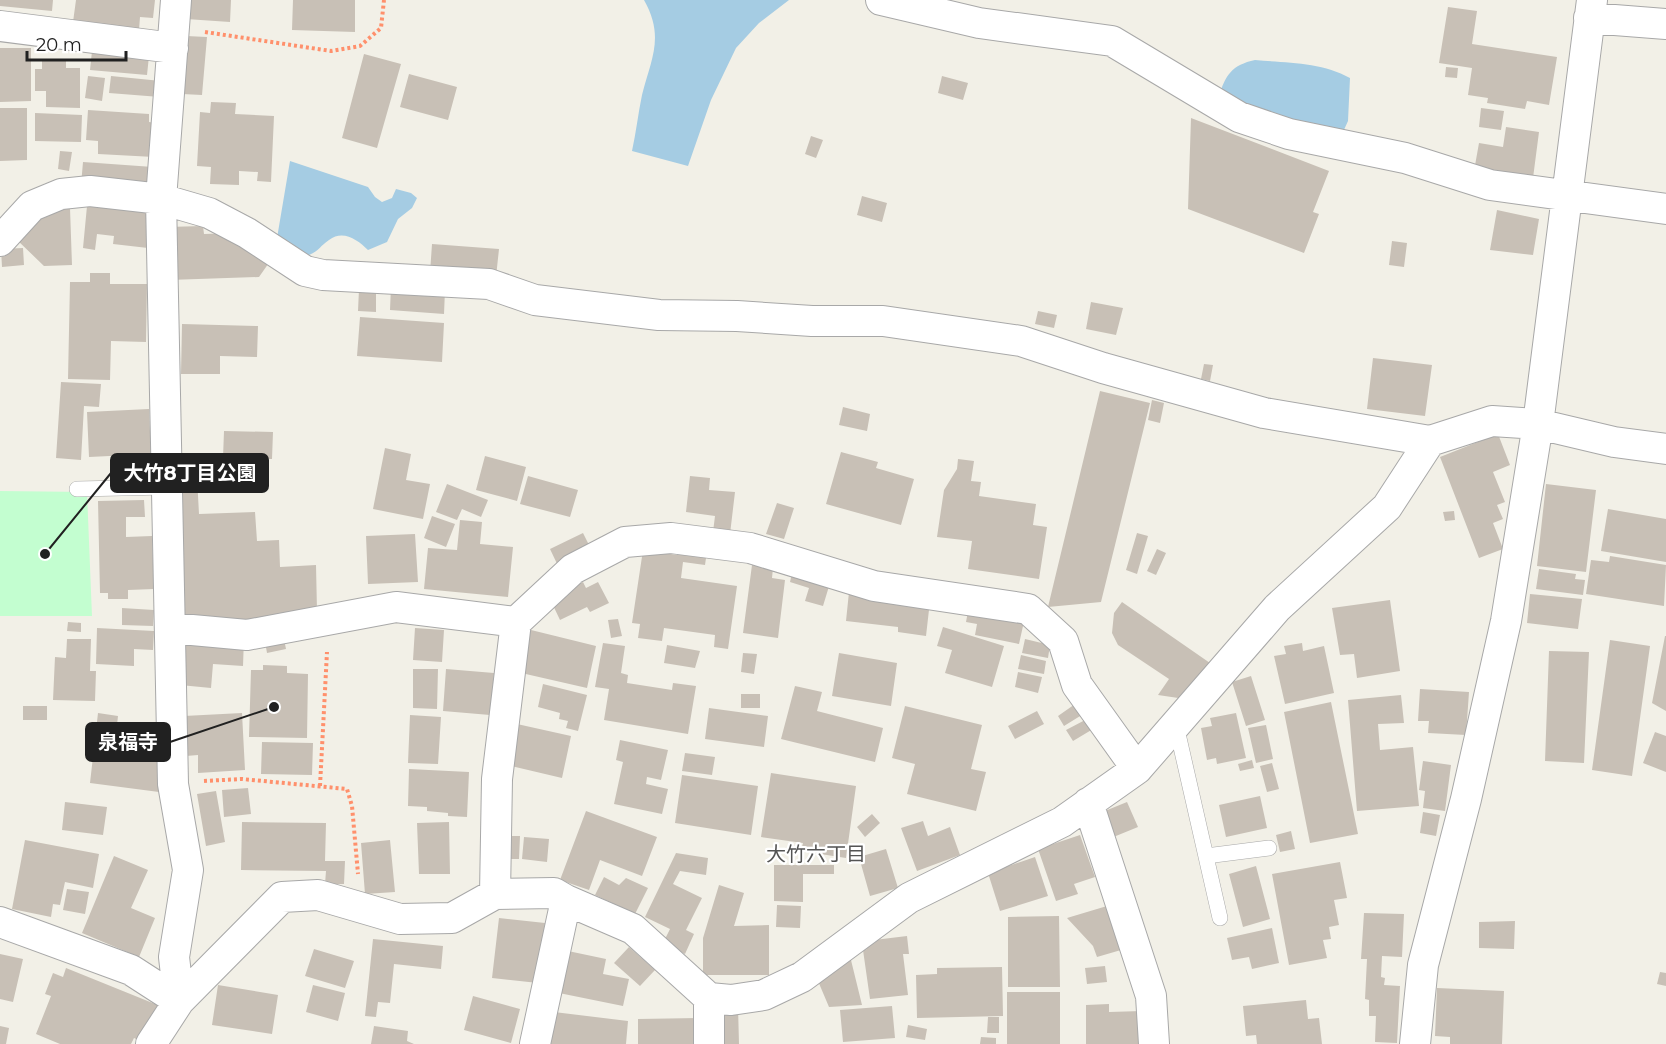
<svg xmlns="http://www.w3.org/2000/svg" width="1666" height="1044" font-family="Montserrat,'Noto Sans JP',sans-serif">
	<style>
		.park { fill: #c3fed0 }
		.water { fill: #a5cce3 }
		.building { fill: #c8c0b6 }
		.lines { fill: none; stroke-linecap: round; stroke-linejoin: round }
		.service-casing { stroke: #a8a8a8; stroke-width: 16 }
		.minor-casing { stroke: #a8a8a8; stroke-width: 32 }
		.path { stroke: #ff906c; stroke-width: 4; stroke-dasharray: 3 3; stroke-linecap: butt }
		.service { stroke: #fff; stroke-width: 15 }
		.minor { stroke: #fff; stroke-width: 30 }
		.labels { text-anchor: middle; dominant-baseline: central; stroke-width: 4.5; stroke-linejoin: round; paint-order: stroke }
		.neighbourhood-label { font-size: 20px; fill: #545454; stroke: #fff }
		.leader { fill: none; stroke: #212121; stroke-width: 2 }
		.callout-dot { fill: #212121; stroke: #fff; stroke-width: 2 }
		.callout { fill: #212121; stroke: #212121; stroke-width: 2 }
		.callout-label { font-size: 20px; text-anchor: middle; font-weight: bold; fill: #fff }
	</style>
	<rect width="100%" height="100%" fill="#f2f0e7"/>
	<path class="park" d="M0,491L87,492L92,616H0Z"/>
	<path class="water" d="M644,0H789L759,23L736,48L711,100L688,166L632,151C636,133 638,114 642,95C651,59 665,37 644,0Z
		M1255,60C1287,63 1322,62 1350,78L1348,121L1343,132L1307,128L1219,97C1225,75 1232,65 1255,60Z
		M290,161L368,187L375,197L382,202L392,198L396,189L411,193L417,198L412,208L398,219L387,242L368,250C358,240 343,229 329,240C320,246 320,250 309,255L276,244Z"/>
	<path class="building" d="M0,0H53L52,11L0,6Z
		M76,0H155L153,18L140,17L139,30L73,22Z
		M188,0H231L230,22L186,19Z
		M293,0H355V32L292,30Z
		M1448,7L1477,11L1472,44L1557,57L1549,105L1527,101L1525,109L1487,103L1488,98L1468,95L1472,68L1439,63Z
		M186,36L207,37L202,95L182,94Z
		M0,48H31V101L0,102Z
		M92,51L149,56L147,75L90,70Z
		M364,54L401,64L377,148L342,138Z
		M42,59L66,60V68H80V108L46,107V91H35V69H42Z
		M1446,67L1458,68L1457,78L1445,77Z
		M409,74L457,87L448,120L400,107Z
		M88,76L105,78L102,101L85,98Z
		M111,76L161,81L160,97L109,93Z
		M942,76L968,83L963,100L938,93Z
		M211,102L236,103L235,114L274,116L271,182L257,181L258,172L239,171V185L210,184L211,167L197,166L200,112L210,113Z
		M0,108H27V160L0,161Z
		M1481,108L1504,111L1501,130L1479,127Z
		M88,110L149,114V122L156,123L154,157L98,154V141L86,140Z
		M35,113L82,115L81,142L35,141Z
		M1191,118L1329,171L1313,212L1319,214L1304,253L1188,209Z
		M1506,127L1539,132L1533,178L1474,171L1479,143L1503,147Z
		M811,136L823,140L816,158L805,154Z
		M60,151L72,152L69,171L58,169Z
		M83,162L153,167L151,189L81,185Z
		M862,196L887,203L882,222L857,215Z
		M87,206L151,213L148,248L113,244L114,236L97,234L95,250L83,248Z
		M70,208L72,265L44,266L15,238L39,209Z
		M1497,210L1539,219L1533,255L1490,250Z
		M203,226L204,234L234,233L273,257L259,277L169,280L167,227Z
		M1392,241L1407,243L1404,267L1389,265Z
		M432,244L499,249L496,277L430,273Z
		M23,248L24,265L2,267L1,249Z
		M90,273H110V284H147L146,342L111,341L110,380L68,379L70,282H90Z
		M391,286L445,290L444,314L390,310Z
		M359,289H376V312L358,311Z
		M1091,302L1123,308L1116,335L1086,329Z
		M1038,311L1057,315L1054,328L1035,324Z
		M360,317L444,323L442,362L357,356Z
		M182,324L258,326L257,357L220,356V374H181Z
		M1373,358L1432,365L1425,416L1367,409Z
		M1204,364L1213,365L1210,381L1201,379Z
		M61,382L101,384L99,407L84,406L81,460L56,458Z
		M1100,391L1150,403L1101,602L1048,607Z
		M1152,400L1164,403L1160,423L1148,420Z
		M843,407L870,414L867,431L839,425Z
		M149,409L151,454L89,457L87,412Z
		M224,431L273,432L272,459L223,458Z
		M1498,434L1510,465L1493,472L1505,502L1497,505L1503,519L1493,523L1503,549L1479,558L1440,457Z
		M385,448L411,454L406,480L430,484L423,519L373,509Z
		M841,452L878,462L876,468L914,479L901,525L826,504Z
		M485,456L526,467L517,501L476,490Z
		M196,459L199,514L255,512L257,541L279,540L280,567L316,565L317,611L265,620L179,622L174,460Z
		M958,459L974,461L971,481L981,482L979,496L1036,504L1033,525L1047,527L1039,579L968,569L972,541L937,537L944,490L957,469Z
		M528,476L578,490L570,517L520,504Z
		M690,476L710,478L709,490L735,492L730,534L713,532L715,516L686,512Z
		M447,484L488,500L481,517L462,509L457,520L436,512Z
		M1546,484L1596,490L1586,572L1537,566Z
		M144,500L145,517H126V537L152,536L154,589L128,590V599H108V593H100L98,501Z
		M777,503L794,508L784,539L766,534Z
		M1608,509L1666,519V562L1601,551Z
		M1454,511L1455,520L1445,521L1443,512Z
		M432,516L455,524L446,547L424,538Z
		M460,520L482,522L480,544L513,547L508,597L424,589L428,548L457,550Z
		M583,533L593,553L560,570L550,549Z
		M1137,533L1148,536L1137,574L1126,570Z
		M415,534L418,582L368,584L366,536Z
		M678,547L707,551L705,565L683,562L681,578L737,586L728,649L714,647L715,635L664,628L662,641L638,638L640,624L632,623L643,550L677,555Z
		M1157,549L1166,553L1156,575L1147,571Z
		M1610,556L1666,565L1664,606L1586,594L1591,560L1609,562Z
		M752,565L773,568L772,578L785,580L778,638L743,633Z
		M1539,569L1576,574L1575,579L1585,580L1583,595L1536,589Z
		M792,573L830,583L823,606L805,601L809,588L790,582Z
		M583,582L586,588L598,582L609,603L590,612L587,607L560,620L550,599Z
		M849,592L930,601L926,636L898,632V627L846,621Z
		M1530,594L1582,599L1578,629L1527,623Z
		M1390,600L1400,671L1357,678L1354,654L1340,655L1332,608Z
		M1122,602L1210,663L1185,699L1158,695L1169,679L1118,645L1112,633L1114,613Z
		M969,606L1025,617L1019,644L975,635L977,624L966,622Z
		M122,608L154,610L153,626L122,625Z
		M618,619L622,636L611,638L608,620Z
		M68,622L81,623V632L67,631Z
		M943,627L1004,646L992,687L945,673L952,650L937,646Z
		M97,628L154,631L153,650L134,649V666L96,664Z
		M415,628L444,630L442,662L413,660Z
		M527,629L596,646L587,688L517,672Z
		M184,634L244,638L243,666L213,664L211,688L180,685Z
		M283,634L286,649L267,653L264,636Z
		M1665,636H1666V711L1652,703Z
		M67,639H91L90,671H96L95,701L53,700L55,657L66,658Z
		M1025,639L1050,645L1048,658L1022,653Z
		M1610,640L1650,646L1632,776L1592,770Z
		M603,643L625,646L621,673L628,675L627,683L672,690L673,683L696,686L688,734L604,720L609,689L595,687Z
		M1302,643L1303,651L1324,646L1334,693L1285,704L1274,656L1286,654L1284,646Z
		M667,645L700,651L695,668L664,663Z
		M1549,651L1589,652L1584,763L1545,761Z
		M743,653L757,654L754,674L741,672Z
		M839,653L897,663L891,706L832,696Z
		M1021,655L1046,661L1044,674L1018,669Z
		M263,665L287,666V673L308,674L307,738L249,737L251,670H263Z
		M413,669H438L437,709L413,708Z
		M446,669L494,673L490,715L443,711Z
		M1018,672L1042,677L1038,693L1015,687Z
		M1251,676L1265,720L1246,726L1232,682Z
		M543,684L587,695L578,731L566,728L568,721L559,719L560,713L538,707Z
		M795,686L822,692L817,711L883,728L875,762L781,739Z
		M1420,689L1469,692L1466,735L1428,733L1429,721H1418Z
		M741,694H760V708H741Z
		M1401,695L1404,723L1378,724L1380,750L1413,747L1419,806L1357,811L1348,700Z
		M1078,702L1085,713L1064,726L1058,716Z
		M1331,702L1358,834L1310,843L1284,712Z
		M23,706H47V720H23Z
		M905,706L982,725L971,769L986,772L976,811L907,794L915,764L892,758Z
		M709,708L768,716L764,747L705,739Z
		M1037,711L1044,724L1015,739L1008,726Z
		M98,713L118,716L116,734L134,737L132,745L164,749L159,792L90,783Z
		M242,713L245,770L198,773V755L186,756L184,716Z
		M1236,713L1246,758L1217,764L1216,758L1207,760L1201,728L1212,726L1210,718Z
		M410,715L441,717L438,764L408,763Z
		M1087,719L1093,729L1073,741L1066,730Z
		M517,724L571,736L562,778L507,765Z
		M1266,725L1273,759L1256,763L1248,728Z
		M1655,732L1666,736V772L1643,763Z
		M620,740L668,750L661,780L647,777L646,784L668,789L662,814L614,804L623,762L616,760Z
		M262,742L313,743L312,775L261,774Z
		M685,753L715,757L712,775L682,771Z
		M1252,760L1254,768L1240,771L1238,764Z
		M1423,761L1451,765L1445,811L1423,808L1425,791L1419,790Z
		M1272,763L1279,789L1267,792L1260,766Z
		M409,769L469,772L467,817L448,816V813L427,811V807L408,806Z
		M771,773L856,786L846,858L801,851L803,843L761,837Z
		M682,775L758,786L751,835L675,823Z
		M248,788L251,814L224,817L222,790Z
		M216,791L225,842L206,846L197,794Z
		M1260,796L1267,828L1226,837L1219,805Z
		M65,802L107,807L103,835L62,830Z
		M1127,802L1138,827L1111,838L1100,813Z
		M586,811L657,837L642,876L600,860L589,890L560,880Z
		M1423,812L1440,815L1436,836L1420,833Z
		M872,814L880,823L865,837L857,827Z
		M923,821L928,836L950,827L960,855L917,871L901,828Z
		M242,822L326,823L325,861H345L344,884H325L326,871L241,870Z
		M449,822L450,874H419L417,823Z
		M1291,831L1295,849L1280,852L1276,835Z
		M1080,835L1095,877L1074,884L1078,894L1056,901L1038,849Z
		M510,836H520L519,859H509Z
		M524,837L549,839L547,862L522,859Z
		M25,840L99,854L93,888L65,882L60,905L53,904L51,917L12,909Z
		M390,840L395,892L365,894L361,843Z
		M886,849L898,888L870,896L859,857Z
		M676,853L708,858L706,875L680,871L673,884L702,898L686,930L694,934L685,954L663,943L670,929L645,917Z
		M114,856L148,870L131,908L155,918L139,957L82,933Z
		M1035,857L1048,896L1000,911L988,873Z
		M1340,862L1347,898L1334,900L1339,925L1329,927L1331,939L1323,940L1327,958L1289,965L1272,874Z
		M774,865H834V874H803V902L774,901Z
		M1256,866L1270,919L1243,927L1229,874Z
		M604,877L619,885L626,878L648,888L635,914L595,895Z
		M719,885L744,893L734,926L769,925V975H703V938Z
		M67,889L89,892L85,914L63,910Z
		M777,905L801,906L800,928L776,927Z
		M1107,906L1121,950L1097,957L1093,946L1067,918Z
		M1364,913L1404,914L1402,957L1382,956L1381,977L1385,978L1384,985L1400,986L1397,1043L1375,1042L1376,1016H1369V1000L1365,999L1367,959H1361Z
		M1059,916L1060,987H1008V917Z
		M499,918L545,923L538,983L492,978Z
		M1515,921L1514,949L1479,948V922Z
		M1272,928L1279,963L1252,969L1249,957L1232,960L1227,938Z
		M907,936L909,954H903L908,995L870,999L863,950L867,949L866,941Z
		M373,939L443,946L441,969L394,964L390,1003L378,1002L376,1017L365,1016Z
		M629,947L655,970L640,986L614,963Z
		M314,949L354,961L345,988L305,976Z
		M568,951L606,959L603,974L629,979L623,1006L559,993Z
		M0,954L23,959L13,1002L0,999Z
		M850,956L862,1005L829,1007L818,981Z
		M1105,966L1107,982L1087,984L1085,968Z
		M1002,967L1003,1016L917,1018L916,975L937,974V968Z
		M66,968L160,1006L145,1043L134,1038L131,1044H60L36,1034L51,996L45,994L53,973L63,977Z
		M1660,972L1666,973V986L1657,984Z
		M218,985L278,995L272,1034L212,1025Z
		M313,985L345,993L338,1021L306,1012Z
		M1437,988L1504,991L1502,1044H1450V1037L1435,1036Z
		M1007,992H1060V1044H1007Z
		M473,996L520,1009L511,1043L464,1030Z
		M1306,1000L1308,1019L1319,1018L1322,1044H1257L1256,1035L1246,1036L1243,1006Z
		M1109,1004V1012L1142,1011L1143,1044H1086V1005Z
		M713,1006H738L739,1044H713Z
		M892,1006L895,1038L843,1042L840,1010Z
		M554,1012L628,1021L626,1044H551Z
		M988,1017H999V1033H987Z
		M698,1018L699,1044H638V1019Z
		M908,1025L927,1029L925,1040L906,1037Z
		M0,1026L9,1028L6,1044H0Z
		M374,1026L408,1031L407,1041L414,1044H371Z
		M981,1037L996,1038V1044H980Z"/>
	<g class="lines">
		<g class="service-casing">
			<path id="service" d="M77,489L167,487
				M1176,725L1220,918
				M1206,856L1269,848"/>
		</g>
		<g class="minor-casing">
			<path id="minor" d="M176,0L161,199L173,784L188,870L174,957L179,1001
				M881,0L979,23L1112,41L1239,117L1289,134L1405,158L1490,185L1666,209
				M1589,18L1666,24
				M0,26L173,48
				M0,241L32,206L61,194L90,191L161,199L209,213L247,233L305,271L323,275L489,284L535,300L659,315L737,316L812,321H883L1021,341L1103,368L1264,413L1430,441
				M170,628L247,635L396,607L516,622
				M1088,803L1151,996L1154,1044
				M495,894L497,779L516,622L573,569L625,542L671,538L750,548L874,586L1028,609L1063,641L1077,685L1137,769
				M0,922L131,970L179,1001
				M151,1044L179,1001L282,897L318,895L400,919L452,918L495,894L554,893L566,900L633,929L709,998L731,1000L764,995L802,977L909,898L1062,822L1137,769L1277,608L1387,507L1430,441L1492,421L1538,424L1614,442L1666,449
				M535,1044L566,900
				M709,1044V998
				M1415,1044L1423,965L1466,799L1506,621L1538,424L1592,0"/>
		</g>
		<path class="path" d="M205,32L331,51L360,46L381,28L384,0
			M204,781L242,779L347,789L352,806L358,874
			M320,786L327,652"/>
		<use href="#service" class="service"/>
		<use href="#minor" class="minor"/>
	</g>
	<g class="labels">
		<g class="neighbourhood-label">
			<text x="816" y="854">大竹六丁目</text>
		</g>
	</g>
	<path class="leader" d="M45 554L111 473M274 707L170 742"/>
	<g class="callout-dot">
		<circle cx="45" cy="554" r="6"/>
		<circle cx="274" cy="707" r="6"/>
	</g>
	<g class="callout">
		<rect x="111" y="454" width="157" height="38" rx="6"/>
		<rect x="86" y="723" width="84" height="38" rx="6"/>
	</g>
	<g class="callout-label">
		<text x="190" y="480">大竹8丁目公園</text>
		<text x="128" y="749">泉福寺</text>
	</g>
	<path d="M27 51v9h99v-9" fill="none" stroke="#212121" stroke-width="3"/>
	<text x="36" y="51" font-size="18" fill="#212121" stroke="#ffffff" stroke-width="4.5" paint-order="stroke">20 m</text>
</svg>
